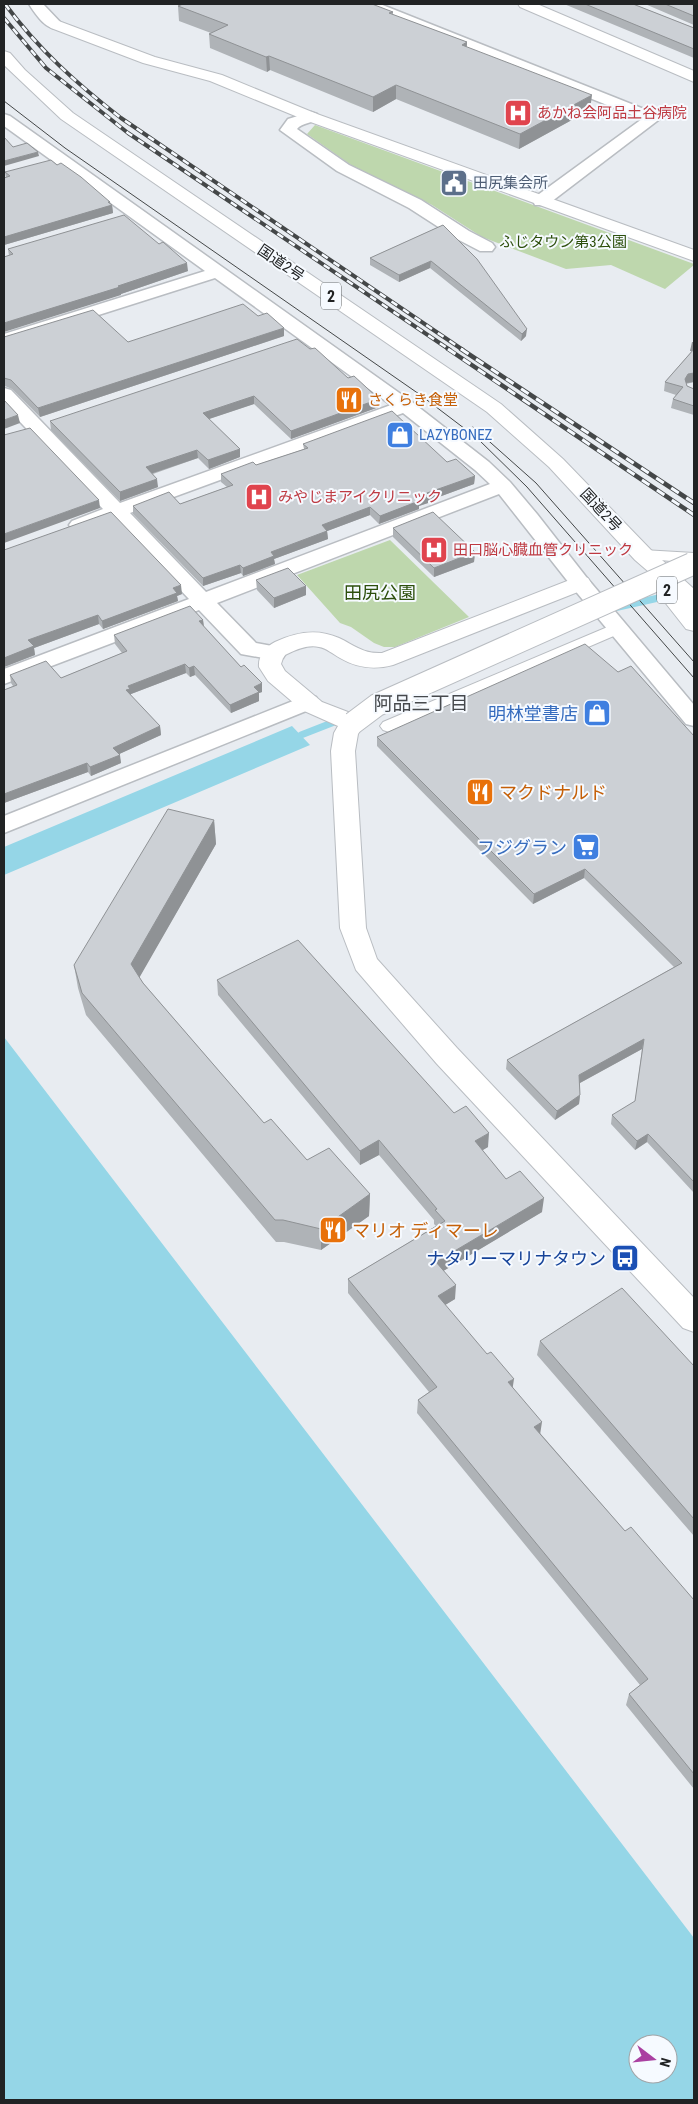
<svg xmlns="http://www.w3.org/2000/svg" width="698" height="2104" font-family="'Roboto Condensed','Noto Sans JP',sans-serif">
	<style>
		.green { fill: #bed7ad }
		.water { fill: #95d6e7; fill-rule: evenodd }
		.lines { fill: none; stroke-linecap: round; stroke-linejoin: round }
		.stream { stroke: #95d6e7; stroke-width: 7 }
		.pedestrian-casing { stroke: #b9bdc2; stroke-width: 2 }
		.minor-casing { stroke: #b9bdc2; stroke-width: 3 }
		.tertiary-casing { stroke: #b9bdc2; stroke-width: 2 }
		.trunk-casing { stroke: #b9bdc2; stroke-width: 2 }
		.pedestrian { fill: #fff; fill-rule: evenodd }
		.minor { fill: #fff; fill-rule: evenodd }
		.tertiary { fill: #fff; fill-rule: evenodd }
		.trunk { fill: #fff; fill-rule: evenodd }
		.tram { stroke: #444748; stroke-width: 1 }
		.rail-far1-casing { stroke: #444748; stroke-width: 4 }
		.rail-casing { stroke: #444748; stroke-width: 4.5 }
		.rail-far1 { stroke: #f6faff; stroke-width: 2.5; stroke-dasharray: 7; stroke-linecap: butt }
		.rail { stroke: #f6faff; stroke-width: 3; stroke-dasharray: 9; stroke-linecap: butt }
		.tertiary-bridge-casing { stroke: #b9bdc2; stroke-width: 24; stroke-linecap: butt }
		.tertiary-bridge { stroke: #fff; stroke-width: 22 }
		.wall { fill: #afb3b7 }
		.shaded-wall { fill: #8f9295 }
		.building { fill: #ccd0d5; stroke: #8f9295 }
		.labels { text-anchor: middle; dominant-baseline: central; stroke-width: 4; stroke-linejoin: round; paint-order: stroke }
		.far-health-label { font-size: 15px; fill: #be3a42; stroke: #f6faff; text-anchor: start }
		.far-service-label { font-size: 15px; fill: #4e5e75; stroke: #f6faff; text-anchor: start }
		.far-park-label { font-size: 15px; fill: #2d4f0c; stroke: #f6faff }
		.far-street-label { font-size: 15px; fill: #212324; stroke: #f6faff }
		.far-food-label { font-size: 15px; fill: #c56008; stroke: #f6faff; text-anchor: start }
		.far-shop-label { font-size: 15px; fill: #366cbe; stroke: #f6faff; text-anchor: start }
		.shield { fill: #f6faff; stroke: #616466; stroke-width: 1 }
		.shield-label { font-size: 16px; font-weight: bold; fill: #212324 }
		.park-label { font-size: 18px; fill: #2d4f0c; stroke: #f6faff }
		.shop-label { font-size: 18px; fill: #366cbe; stroke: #f6faff; text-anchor: end }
		.food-label { font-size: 18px; fill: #c56008; stroke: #f6faff; text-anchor: start }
		.transit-label { font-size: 18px; fill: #164399; stroke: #f6faff; text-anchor: end }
		.neighbourhood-label { font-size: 19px; fill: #46494d; stroke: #f6faff }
	</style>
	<rect width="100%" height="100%" fill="#e8ecf1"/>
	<path class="green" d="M315,125L694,264V265L665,289L611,265L566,269L482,237L432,205L351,165L307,134Z
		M390,540L469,617L395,647H384L374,643L351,627L340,623L297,575Z"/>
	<path class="water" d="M292,726L310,745L4,875V847Z
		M4,1037L694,1938V2100H4ZM638,2044H668V2074H638Z"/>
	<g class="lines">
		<path class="stream" d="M614,608L694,590
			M301,735L342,719"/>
		<g class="pedestrian-casing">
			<path id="pedestrian" d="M643,550L694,553V563L637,558L635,555L637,552Z
				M617,623L623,624L625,628L623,632L395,730L389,732L383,730L380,726L383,722Z"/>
		</g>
		<g class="minor-casing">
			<path id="minor" d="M29,4H43L63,25L61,28C47,32 36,15 29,4Z
				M361,4H380L659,115L661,118L547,205H535L533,201L535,197L642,119L363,7Z
				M311,112L317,114L319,117C314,124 302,122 297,129L349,165L421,200L469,231L492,243L495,247L492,251H480L457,239L409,208L337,171L280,130L288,119Z
				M4,114L10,116L412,402L489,462L510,482L537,514L587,578L694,705V726L686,724L573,588L499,494L217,603L256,643L283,648L286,653L283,658L275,660L241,654L199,610L4,684V669L189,599L113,519L79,531L72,529L69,525L72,521L103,509L4,405V388L11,390L120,503L391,405L215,278L4,345V334L205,271L4,126ZM403,413L475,470L490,484L206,592L130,513Z
				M308,695L316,697L319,702L316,707L4,833V816Z"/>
		</g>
		<g class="tertiary-casing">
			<path id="tertiary" d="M518,4H537L694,71V82L520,7Z
				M56,20L155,57L222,75L317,114L694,250V261L305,120L210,81L143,63L51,28L48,25L51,22Z
				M580,576L588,578L591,583L588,588L393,665C374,670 357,668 340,658C333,654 326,648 319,647C308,644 295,650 285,655L283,658L281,664L285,671L322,702L361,717L365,723L358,734L355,751L366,928L377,959L457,1048L694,1298V1332L683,1328L437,1064L356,970L340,928L331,751L334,733L338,726L302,710L268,681L259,667C258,656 265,647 275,642C296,632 317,628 339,638C354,645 363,654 382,653Z"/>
		</g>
		<g class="trunk-casing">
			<path id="trunk" d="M4,51L10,53L25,70L73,113L501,404L563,459L651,550L694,589V631L686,629L660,596L657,591L660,586L664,585L635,560L549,467L487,412L61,119L4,65Z"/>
		</g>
		<use href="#pedestrian" class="pedestrian"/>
		<use href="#minor" class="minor"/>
		<use href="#tertiary" class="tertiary"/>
		<use href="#trunk" class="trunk"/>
		<path class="tram" d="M4,101L65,148L419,394L477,438L527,487L694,678
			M473,427L536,483L694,662"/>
		<g class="rail-far1-casing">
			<path id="rail-far1" d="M5,4C38,49 77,84 121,118L463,350
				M4,18L46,68L128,133L450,350"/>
		</g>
		<g class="rail-casing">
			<path id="rail" d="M448,349L694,515
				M461,349L694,503"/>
		</g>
		<use href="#rail-far1" class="rail-far1"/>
		<use href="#rail" class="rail"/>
		<g class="tertiary-bridge-casing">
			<path id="tertiary-bridge" d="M353,723L377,705L692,564"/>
		</g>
		<use href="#tertiary-bridge" class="tertiary-bridge"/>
	</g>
	<path class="wall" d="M564,4H633L694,28V58Z
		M645,4H694V25Z
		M178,6L393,12V15L467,42V47L590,110L519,149L396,99L373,112L270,70L267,72L210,48L209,34L211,33L179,21Z
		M57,165L112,205L113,213L4,245V178H6L5,172Z
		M443,225L526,336L521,341L430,268L399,282L370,265V258Z
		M8,249L188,271L121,294V295L9,256Z
		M258,316L284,336L40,417L12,389L5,386L4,387V337L128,342Z
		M694,340V382L686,384L687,386L694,389V415L671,408L673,399L676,395L664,391L665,382L692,351H690Z
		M310,349L348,378L379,399V407L291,439L254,404L209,419L240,449V457L209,469L198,458L153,474L158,487L120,501L51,430L50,421Z
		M303,444L447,462L475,476L474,484L428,501V503L419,506V509L379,524L370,515L327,531L328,539L274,559L275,564L243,576L241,573L203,586L133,514V506L180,504L227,487L221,482V474L256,465L304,449Z
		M393,528L475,552L474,562L434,577L393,537Z
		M4,550L182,594L177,596L178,601L103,629L99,624L34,648L35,655L4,667Z
		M256,580L306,586V595L274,608L257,590Z
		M203,620L204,627L241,667L262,683V692L259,693V701L231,713L195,675L190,677L186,673L131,694V696L160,726L161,735L119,754L121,763L91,776L88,772L4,803L5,807H4V690L13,686L11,683L10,675L61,678L122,653L115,644L114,635Z
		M618,672L694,736V1193L647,1142L635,1150L611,1124L612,1115L635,1102L642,1049L580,1083V1095L579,1104L555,1120L506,1069L507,1060L674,967L584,878L533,904L377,746V737Z
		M214,820L216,844L139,977L143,983L264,1123L307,1160L370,1194L369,1216L321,1250L284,1242H276L86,1015L78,988L74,965Z
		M217,980L454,1113L488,1147L482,1150L506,1179L542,1212L443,1271L455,1299L445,1305L513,1388L540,1433L625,1531L694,1600V1789L626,1705L629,1694L640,1685L417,1413L418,1400L429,1392L348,1293V1279L436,1226L434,1224V1220L379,1155L360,1165L218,995Z
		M540,1341L694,1366V1536L537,1355Z"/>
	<path class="shaded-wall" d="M467,42L466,57L462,45Z
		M269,56L270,70L267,72L266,57Z
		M396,85V99L373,112V97Z
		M592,95L590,110L519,149L520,134Z
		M38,152L39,156L4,166V161Z
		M110,202L111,206L112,205L113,213L4,245V237Z
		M431,261L430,268L399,282V275Z
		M187,263L188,271L121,294V295L4,332V323Z
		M284,328V336L40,417L38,408Z
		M527,329L526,336L521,341L522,334Z
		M692,342H694V351H690Z
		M694,373V382L686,383L683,388L685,379L688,374Z
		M254,396V404L203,421V413Z
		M379,399V407L291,439V431Z
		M18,415L20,423L4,429V420Z
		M240,449V457L209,469L208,460Z
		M197,450L198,458L147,475L146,467Z
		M475,476L474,484L428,501V503L419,506V509L379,524L380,516L417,499L427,493Z
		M157,479L158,487L120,501V492Z
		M99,500L100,508L4,543V534Z
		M370,507V515L322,533V525Z
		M327,531L328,539L274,559L275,564L243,576V568L271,552Z
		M475,552L474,562L434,577V568Z
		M240,565L241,573L203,586V578Z
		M181,585L182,594L177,596L178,601L103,629L102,621L173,588Z
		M306,586V595L274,608V598Z
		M98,615L99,624L34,648L35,655L4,667V658L28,640Z
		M203,620L204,628L199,621Z
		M185,664L186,673L131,694V697L126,690L128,686Z
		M194,666L195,675L190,677L189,668Z
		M262,683V692L259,693V701L231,713L230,705L254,687Z
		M160,726L161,735L115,756L113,748Z
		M120,755L121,763L91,776L90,767Z
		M87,763L88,772L4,803L5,807H4V794Z
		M214,820L216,844L134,987L131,964Z
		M585,869L584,878L533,904L534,894Z
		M644,1039L642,1049L578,1084L579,1075Z
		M580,1095L579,1104L555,1120L557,1111Z
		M489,1133L488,1147L473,1156L475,1141Z
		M648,1134L647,1142L635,1150L637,1141Z
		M379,1140V1155L360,1165V1151Z
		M370,1194L369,1216L321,1250V1229Z
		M544,1198L542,1212L435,1276L436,1262Z
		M456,1285L455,1299L437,1310L438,1296Z
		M514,1379L512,1392L508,1382Z
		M542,1422L540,1435L534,1427Z"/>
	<path class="building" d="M183,4H372L393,12L389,13L467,42L462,45L592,95L520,134L396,85L373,97L269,56L266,57L209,34L228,25L178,6Z
		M585,4H633L694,28V49Z
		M665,4H694V16Z
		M4,137L13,147L27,143L38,152L4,161Z
		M51,160L57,165L61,163L81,177L110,202H108L112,205L4,237V178L10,176L5,172Z
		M124,215L159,244L163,242L187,263L118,286L120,287L4,323V257L13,254L8,249Z
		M443,225L477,259L527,329L522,334L431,261L399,275L370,258Z
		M243,304L258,316L267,313L284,328L38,408L11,380L4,378V337L93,310L128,342Z
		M297,339L310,349L315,348L348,378L354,376L379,399L291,431L254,396L203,413L240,449L208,460L197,450L146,467L157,479L120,492L50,421Z
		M694,349V373L688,374L685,379L687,386L694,389V406L673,399L683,387L665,382Z
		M4,400L18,415L4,420Z
		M392,411L447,462L456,459L475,476L427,493L429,495L417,499L419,501L380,516L370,507L322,525L327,531L271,552L274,556L243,568L240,565L203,578L133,506L169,492L180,504L233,485L221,474L253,462L256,465L308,448L303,444Z
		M30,428L99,500L4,534V435Z
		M111,512L181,585L173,588L177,593L102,621L98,615L28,640L34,646L4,658V550Z
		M433,512L475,552L434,568L393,528Z
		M288,568L306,586L274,598L256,580Z
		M190,606L203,620L199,621L241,667L244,665L262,683L254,687L259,692L230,705L194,666L189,668L185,664L128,686L130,689L126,690L160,726L113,748L120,755L90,767L87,763L4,794V690L17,685L10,675L46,661L61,678L127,651L114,635Z
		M585,644L618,672L631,666L694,736V1182L648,1134L637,1141L612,1115L635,1101L644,1039L579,1075L580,1095L557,1111L507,1060L682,963L585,869L534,894L377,737Z
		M168,809L214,820L131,964L143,983L264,1123L271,1119L307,1160L329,1148L370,1194L321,1229L283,1220H275L82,993L74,965Z
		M298,940L454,1113L466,1106L489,1133L475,1141L506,1179L520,1171L544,1198L436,1262L456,1285L438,1296L487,1354L491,1352L514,1379L508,1382L542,1422L534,1427L625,1531L631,1527L694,1600V1774L629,1694L648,1679L418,1400L437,1387L348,1279L445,1221L435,1210L437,1209L379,1140L360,1151L217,980Z
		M622,1288L694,1366V1519L540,1341Z"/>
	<defs>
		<g id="hospital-square" transform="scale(1.4375)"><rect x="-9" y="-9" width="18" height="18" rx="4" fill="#e0444e" stroke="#f6faff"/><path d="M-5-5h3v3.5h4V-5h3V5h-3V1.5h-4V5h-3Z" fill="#fff"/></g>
		<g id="civic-square" transform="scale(1.4375)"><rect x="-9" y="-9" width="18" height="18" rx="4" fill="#5c6f8a" stroke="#f6faff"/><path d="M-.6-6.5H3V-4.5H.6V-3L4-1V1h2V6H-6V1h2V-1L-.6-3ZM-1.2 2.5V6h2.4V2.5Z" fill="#fff"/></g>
		<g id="restaurant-square" transform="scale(1.4375)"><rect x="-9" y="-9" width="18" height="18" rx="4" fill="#e8710a" stroke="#f6faff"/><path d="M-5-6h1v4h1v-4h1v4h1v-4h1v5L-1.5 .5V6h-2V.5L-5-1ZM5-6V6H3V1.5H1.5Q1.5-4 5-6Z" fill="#fff"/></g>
		<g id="shop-square" transform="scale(1.4375)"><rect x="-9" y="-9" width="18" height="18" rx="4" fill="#3f7fe0" stroke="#f6faff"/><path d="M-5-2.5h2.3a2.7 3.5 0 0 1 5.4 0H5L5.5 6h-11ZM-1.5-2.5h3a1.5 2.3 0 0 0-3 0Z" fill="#fff"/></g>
		<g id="supermarket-square" transform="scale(1.4375)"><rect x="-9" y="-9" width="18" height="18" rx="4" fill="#3f7fe0" stroke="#f6faff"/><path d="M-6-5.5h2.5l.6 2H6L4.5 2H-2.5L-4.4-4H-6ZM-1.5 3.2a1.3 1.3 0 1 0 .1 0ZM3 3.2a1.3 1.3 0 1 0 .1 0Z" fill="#fff"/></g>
		<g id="bus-square" transform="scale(1.4375)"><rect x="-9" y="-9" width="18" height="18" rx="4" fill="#1a4fb4" stroke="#f6faff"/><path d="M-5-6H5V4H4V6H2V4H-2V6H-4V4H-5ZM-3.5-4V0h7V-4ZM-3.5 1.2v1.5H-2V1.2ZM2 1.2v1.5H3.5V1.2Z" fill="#fff"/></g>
	</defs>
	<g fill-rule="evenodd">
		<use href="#hospital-square" x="518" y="113"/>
		<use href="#civic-square" x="454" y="183"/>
		<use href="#restaurant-square" x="349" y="400"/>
		<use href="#shop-square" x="400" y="435"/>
		<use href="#hospital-square" x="259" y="497"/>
		<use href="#hospital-square" x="434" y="550"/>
		<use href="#shop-square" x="597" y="713"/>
		<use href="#restaurant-square" x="480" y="792"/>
		<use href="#supermarket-square" x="586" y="847"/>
		<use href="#restaurant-square" x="333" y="1230"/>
		<use href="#bus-square" x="625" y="1258"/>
	</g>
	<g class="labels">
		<g class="far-health-label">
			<text x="537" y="113">あかね会阿品土谷病院</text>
			<text x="278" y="497">みやじまアイクリニック</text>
			<text x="453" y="550">田口脳心臓血管クリニック</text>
		</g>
		<g class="far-service-label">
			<text x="473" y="183">田尻集会所</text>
		</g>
		<g class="far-park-label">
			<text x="563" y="242">ふじタウン第3公園</text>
		</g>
		<g class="far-street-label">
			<text transform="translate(281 263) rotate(34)">国道2号</text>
			<text transform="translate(601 510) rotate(47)">国道2号</text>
		</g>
		<g class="far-food-label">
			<text x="368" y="400">さくらき食堂</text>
		</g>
		<g class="far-shop-label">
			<text x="419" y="435">LAZYBONEZ</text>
		</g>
		<g class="shield">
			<rect x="321" y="282.5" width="20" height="27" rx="4"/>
			<rect x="657" y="576.5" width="20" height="27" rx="4"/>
		</g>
		<g class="shield-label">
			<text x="331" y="296">2</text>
			<text x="667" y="590">2</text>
		</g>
		<g class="park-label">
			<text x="380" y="592">田尻公園</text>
		</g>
		<g class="shop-label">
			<text x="578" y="713">明林堂書店</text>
			<text x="567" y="847">フジグラン</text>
		</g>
		<g class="food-label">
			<text x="499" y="792">マクドナルド</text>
			<text x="352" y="1230">マリオ ディマーレ</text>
		</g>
		<g class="transit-label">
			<text x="606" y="1258">ナタリーマリナタウン</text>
		</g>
		<g class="neighbourhood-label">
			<text x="421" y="703">阿品三丁目</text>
		</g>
	</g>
	<rect width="698" height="2104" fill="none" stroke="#212324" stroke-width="10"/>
	<g transform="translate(653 2059) rotate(106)"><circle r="24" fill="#f6faff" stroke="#a1a4a7"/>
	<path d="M0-4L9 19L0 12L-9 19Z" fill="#aa40a1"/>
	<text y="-8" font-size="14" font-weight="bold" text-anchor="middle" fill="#212324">N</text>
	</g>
</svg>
